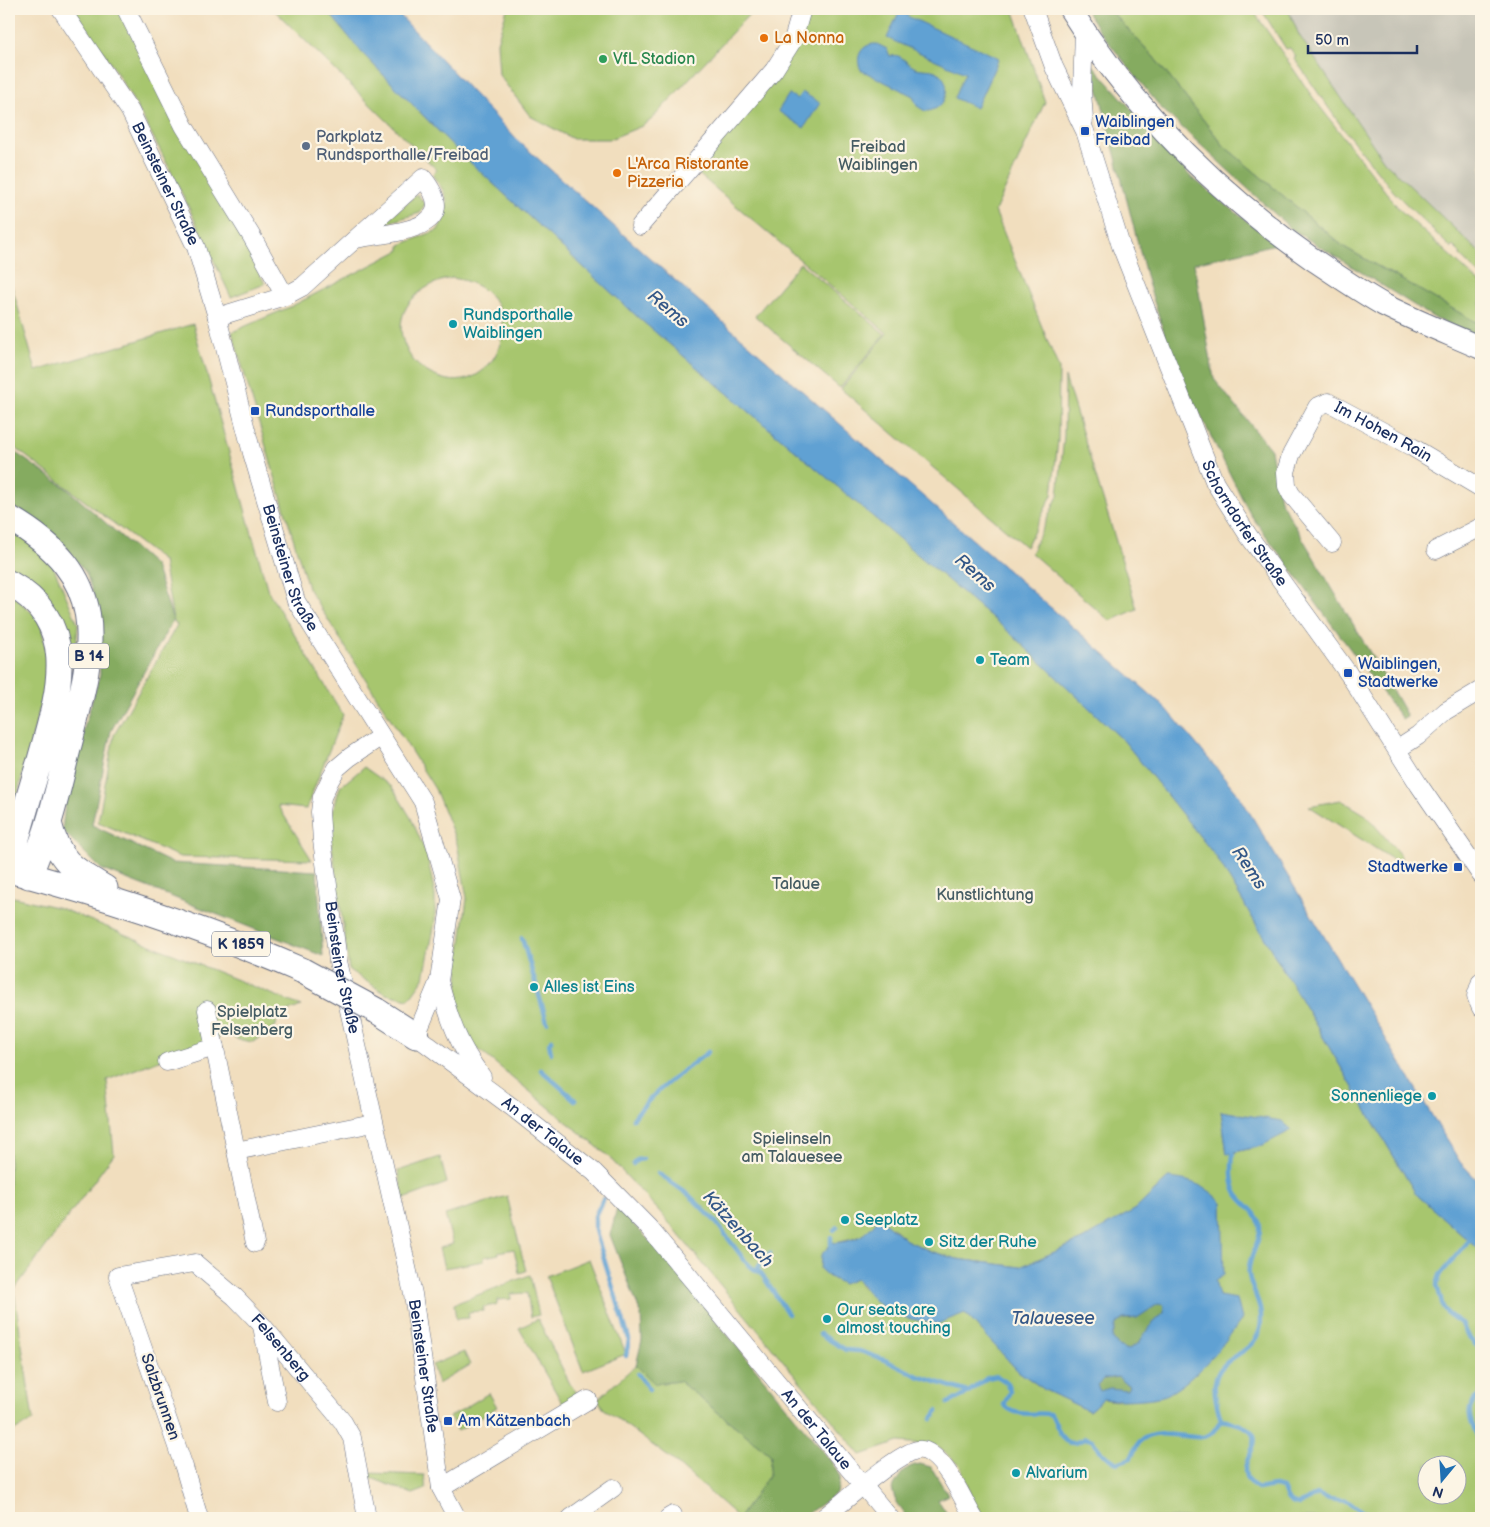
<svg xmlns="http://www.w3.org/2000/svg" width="1490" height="1527" font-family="'Balsamiq Sans',sans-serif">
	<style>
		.industrial { fill: #c7c5b8 }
		.green { fill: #a7c66e; stroke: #617a66; fill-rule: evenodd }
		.forest { fill: #85ab61; stroke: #506d60 }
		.water { fill: #60a1d3; stroke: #3e6898; fill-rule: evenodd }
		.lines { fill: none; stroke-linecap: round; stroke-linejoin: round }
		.stream { stroke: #60a1d3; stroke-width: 4.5 }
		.minor-casing { stroke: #666c80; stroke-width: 19 }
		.major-casing { stroke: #666c80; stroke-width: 24 }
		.highway-casing { stroke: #666c80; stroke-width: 27 }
		.minor { stroke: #fff; stroke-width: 18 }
		.major { stroke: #fff; stroke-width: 22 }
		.highway { stroke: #fff; stroke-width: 25 }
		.highway-bridge-casing { stroke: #666c80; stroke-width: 27; stroke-linecap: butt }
		.highway-bridge { stroke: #fff; stroke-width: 25 }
		.food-dot { fill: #e8710a; stroke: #fcf5e5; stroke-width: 2 }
		.leisure-dot { fill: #2e9e5b; stroke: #fcf5e5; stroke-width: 2 }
		.transit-dot { fill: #1a4fb4; stroke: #fcf5e5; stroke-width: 2 }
		.service-dot { fill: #5c6f8a; stroke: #fcf5e5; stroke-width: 2 }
		.culture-dot { fill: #0f9aa8; stroke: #fcf5e5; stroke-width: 2 }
		.labels { text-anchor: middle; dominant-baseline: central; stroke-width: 4.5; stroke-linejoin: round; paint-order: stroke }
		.shield { fill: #fcf5e5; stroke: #5e6a86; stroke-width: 1 }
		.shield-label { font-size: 15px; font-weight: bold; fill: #1b2f5e }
		.food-label { font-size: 16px; fill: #c56008; stroke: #fcf5e5; text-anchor: start }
		.leisure-label { font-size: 16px; fill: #27864d; stroke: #fcf5e5; text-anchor: start }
		.transit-label { font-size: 16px; fill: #164399; stroke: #fcf5e5; text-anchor: start }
		.service-label { font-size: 16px; fill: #4e5e75; stroke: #fcf5e5; text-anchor: start }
		.park-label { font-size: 16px; fill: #455c63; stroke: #fcf5e5 }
		.street-label { font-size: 16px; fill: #1b2f5e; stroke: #fcf5e5 }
		.culture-label { font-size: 16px; fill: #0d838f; stroke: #fcf5e5; text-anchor: start }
		.water-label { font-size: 18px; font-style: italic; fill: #335787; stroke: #fcf5e5 }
	</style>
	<rect width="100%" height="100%" fill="#fcf5e5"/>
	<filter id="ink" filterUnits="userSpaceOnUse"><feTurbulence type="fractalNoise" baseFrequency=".02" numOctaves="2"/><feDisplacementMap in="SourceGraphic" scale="10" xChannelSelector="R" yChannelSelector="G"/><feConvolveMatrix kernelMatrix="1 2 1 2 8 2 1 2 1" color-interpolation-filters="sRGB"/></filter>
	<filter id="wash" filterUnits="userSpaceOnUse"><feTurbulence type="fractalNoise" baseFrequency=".0096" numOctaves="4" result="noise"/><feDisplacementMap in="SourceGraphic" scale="20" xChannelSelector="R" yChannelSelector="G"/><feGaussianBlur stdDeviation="1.12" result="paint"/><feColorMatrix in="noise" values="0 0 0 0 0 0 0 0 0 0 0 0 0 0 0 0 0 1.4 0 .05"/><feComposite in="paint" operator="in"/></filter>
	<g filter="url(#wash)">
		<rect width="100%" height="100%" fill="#f1debe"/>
		<path class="industrial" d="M1288,9H1481V254L1384,161L1299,35Z"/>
		<path class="green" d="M73,9H121L230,211L265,284L231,297C184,198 140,97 73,9Z
			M273,9H326L364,55L460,153L641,320L1009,632L1124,741L1217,858L1416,1194L1481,1252V1518H984L972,1499L961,1467L936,1445L899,1442L861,1455L660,1212L607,1155L472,1044L459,1015L458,965L467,898L457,843L435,789L308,588L232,332L292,306L400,250V245L438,230C451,205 450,197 432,175L437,170ZM452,278C540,290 499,405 435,376C422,370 412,362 406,348C389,312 419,284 452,278ZM1221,1111L1259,1118L1261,1146L1227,1154ZM1168,1178L1222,1202V1227L1214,1281L1219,1296L1227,1298L1117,1401L1103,1399L1089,1411L1045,1390L1018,1371L964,1312L937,1324L862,1288L832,1243C854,1241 871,1231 892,1227L906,1240L930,1251L957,1259L1020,1267L1082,1240L1136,1209ZM1428,1464H1458V1494H1428Z
			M507,9H754L651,120L642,126L610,139H573L530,116L499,75L497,42Z
			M806,9H1013L1045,102L995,211L1059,369L1058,440L1052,495L1026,547L841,389L887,333L696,172Z
			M1109,9H1252L1314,99L1399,209L1481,284V325L1344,247L1224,146L1152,55Z
			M1261,9H1288L1299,35L1384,161L1481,254V276L1459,255L1461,254L1453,246L1451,248L1394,192L1342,127L1294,58L1296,57L1290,48L1286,49Z
			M417,194L425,204L420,213L386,223L384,222Z
			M800,263L885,334L840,388L755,316Z
			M9,276L36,371L193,324L268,591L343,715L306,809L278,806L312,860L180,857L98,822L114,735L177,625L173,620L163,561L9,443Z
			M1065,377L1137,609L1110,621L1031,553L1058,496L1064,436Z
			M9,527L48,554L78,624L76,648L37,591L9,578Z
			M9,592L40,620L50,669L9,826Z
			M364,767L392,787L411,818L427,855L435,895V922L424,978L409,999L386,994L349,970L329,824L340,787Z
			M1341,800L1366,815L1401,856L1400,864L1309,806Z
			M9,896L60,908L301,1006L277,1016L276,1026L253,1042L237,1039L228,1034L107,1080L114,1154L14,1290L33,1420L9,1434Z
			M440,1157L447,1183L404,1199L398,1171Z
			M507,1196L526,1271L519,1273L514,1249L498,1252L499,1254L484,1257V1261L444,1268L439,1248L453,1244L445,1215Z
			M589,1259L626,1354L583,1371L546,1276Z
			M530,1275L539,1315L531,1317L527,1293L511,1294V1299L497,1300V1305L483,1307V1311L468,1312L469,1318L456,1319L454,1304Z
			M538,1319L570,1384L580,1397L565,1408L519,1328Z
			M464,1352L470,1365L438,1384L432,1365Z
			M636,1365L655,1384L679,1381L771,1455L769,1475L739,1518L674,1461L603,1408L598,1399Z
			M489,1393L497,1407L458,1431L450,1417Z
			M369,1473L424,1475L426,1489L413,1494L369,1477Z"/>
		<path class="forest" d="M1085,9H1109L1152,55L1224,146L1344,247L1481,325V337L1436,319L1290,228L1161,108L1098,29Z
			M1092,64L1190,176L1276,244L1194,263L1214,379L1271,450L1280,500L1395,695L1407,716L1402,719L1250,514L1174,363L1148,283Z
			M9,448L66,488L155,566L173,620L111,731L92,825L172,863L317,871L323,956L101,869L62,830L67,786L100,674L98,608L86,573L58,538L9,504Z
			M617,1208L654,1245L831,1461L840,1477L837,1493L801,1518H739L769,1475L771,1455L679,1381L655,1384L636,1365L642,1340L641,1314L610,1235Z
			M1158,1303L1164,1305V1313L1149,1327L1139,1343L1127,1350L1118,1346L1112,1338L1116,1324L1123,1319H1131Z
			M1118,1377L1129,1386L1127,1390L1100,1392L1097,1385L1103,1379Z
			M920,1464L931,1467L948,1495L938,1500L950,1518H907L895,1499L892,1489C900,1475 904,1466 920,1464Z"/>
		<path class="water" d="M326,9H394L516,139L661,268L1166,708L1239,795L1460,1162L1481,1184V1252L1416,1194L1217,858L1124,741L1009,632L641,320L460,153L364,55Z
			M900,10L908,13L907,16L999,58L976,108L954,98L965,73L887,38Z
			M877,44L887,49L890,56C902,53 904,62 914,67C922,71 933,67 940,74C954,87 944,112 925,111L917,106L913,96L861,70C854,57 862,43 877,44Z
			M802,92L820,103L804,128L778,111L789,94L797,99Z
			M1221,1111L1282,1121L1292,1130L1261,1146L1227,1154Z
			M1168,1178C1191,1180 1205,1185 1222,1202L1224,1275L1215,1281L1219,1296L1237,1299L1242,1319C1224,1344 1196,1379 1168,1394C1157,1400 1116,1401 1103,1399L1089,1411L1045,1390L1018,1371L965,1313L937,1324L896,1316L876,1302L856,1279L843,1284L829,1277L820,1269L821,1255L832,1243C856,1241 864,1237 879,1218L906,1240L930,1251L957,1259L1020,1267L1082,1240L1136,1209ZM1158,1304L1164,1305V1313L1149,1327L1139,1343L1127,1350L1118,1346L1112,1338L1116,1324L1123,1319L1137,1318ZM1118,1377L1129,1386L1127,1390L1110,1388L1100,1391L1097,1385L1103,1379Z"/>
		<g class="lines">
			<path class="stream" d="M522,938L547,1022
				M551,1053L549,1043L552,1040
				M541,1070L575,1100
				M633,1119C653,1091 681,1073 708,1052
				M633,1164L637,1160L643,1159
				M658,1173L689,1195L715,1221L749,1266L761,1273L788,1314
				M603,1199L595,1216V1230L629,1339L626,1356
				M834,1230L837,1227
				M1473,1236L1440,1275L1437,1285L1443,1307L1448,1314L1462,1324L1468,1337L1481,1350
				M831,1245V1237
				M756,1270L770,1253
				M820,1334L846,1350L860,1351L885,1360L918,1376L968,1392
				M638,1374L649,1389
				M1481,1395C1460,1409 1473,1426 1481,1444
				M948,1403L963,1396L987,1378L997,1376L1006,1382L1010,1391L1004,1405C1018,1418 1032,1412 1050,1414C1060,1424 1059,1455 1085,1438L1092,1440L1102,1453L1117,1463L1131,1458C1134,1453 1136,1445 1140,1441C1159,1425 1195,1443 1209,1435C1215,1432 1217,1425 1221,1420
				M932,1419L937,1411
				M1221,1420C1218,1409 1213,1394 1215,1383C1219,1352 1261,1357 1261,1319C1262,1303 1251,1290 1249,1275C1246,1260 1261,1243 1260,1227C1259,1212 1244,1205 1237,1194C1230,1182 1232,1165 1233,1153
				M1221,1420C1296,1433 1216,1464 1258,1489L1274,1486L1283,1488C1286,1498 1288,1503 1299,1505L1316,1494L1329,1499L1347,1501L1363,1512L1398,1518L1426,1517
				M1440,1515L1481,1516"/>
		</g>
	</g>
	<g filter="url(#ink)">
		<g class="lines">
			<g class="minor-casing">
				<g id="minor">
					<path id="s1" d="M61,9L130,111L196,247L217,317L252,453L296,601L423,802L451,899L439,981L416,1036L512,1107L594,1172L649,1228L890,1518"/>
					<path d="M126,9L184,126L252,237L285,296"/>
					<path id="s2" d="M1033,9L1054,67L1085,131L1121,246L1215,483L1248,535L1348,673L1419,785L1481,875"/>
					<path d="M1084,120L1082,91L1084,32"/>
					<path d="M640,226L774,70L793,40L802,9"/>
					<path d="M217,317L285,296L302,287L423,178C466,231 391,232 356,239"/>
					<path id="s3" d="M1332,543L1291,494L1287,486L1286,472L1291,455L1317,407L1328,402L1412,447L1481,488"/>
					<path d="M1436,550L1481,527"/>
					<path id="s4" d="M380,737L350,757L337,768L330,780L322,797L320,812L322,840L338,961L413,1294L441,1488L457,1518"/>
					<path d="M1398,749L1418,736L1446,711L1481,690"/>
					<path d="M439,981C449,1019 458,1045 482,1077"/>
					<path d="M1481,981L1476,996L1481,1008"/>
					<path d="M207,1010L255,1243"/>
					<path d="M167,1062L215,1047"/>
					<path d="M236,1151L373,1123"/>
					<path d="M262,1326L277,1402"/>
					<path d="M441,1488L588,1400"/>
					<path id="s5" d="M199,1518L184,1467L118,1276L195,1263L235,1297L262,1325L343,1422L352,1438L367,1518"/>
					<path d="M571,1518L613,1488"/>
					<path d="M668,1518L673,1515"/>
					<path d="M823,1518C843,1503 895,1455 917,1450C922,1449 927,1451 931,1454C950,1468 962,1498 974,1518"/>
				</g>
			</g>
			<g class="major-casing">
				<path id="major" d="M1070,9C1132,107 1216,191 1311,258C1335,274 1359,291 1384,305C1416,321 1449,334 1481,348"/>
			</g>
			<g class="highway-casing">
				<path id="highway" d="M9,518C111,577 96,642 70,741C63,768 57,796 49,822C44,840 36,858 29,876
					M9,583C83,624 58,695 40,760C29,795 19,831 9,866
					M49,823C58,861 73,869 105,888
					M9,870C109,897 207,929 303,971
					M377,1011L416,1036"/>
			</g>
			<use href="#minor" class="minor"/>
			<use href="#major" class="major"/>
			<use href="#highway" class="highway"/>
			<g class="highway-bridge-casing">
				<path id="highway-bridge" d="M303,971L377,1011"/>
			</g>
			<use href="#highway-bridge" class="highway-bridge"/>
		</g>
	</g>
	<g class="food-dot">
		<circle cx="764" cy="38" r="5"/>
		<circle cx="617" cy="173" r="5"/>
	</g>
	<circle class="leisure-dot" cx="603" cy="59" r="5"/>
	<g class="transit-dot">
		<rect x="1080" y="126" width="10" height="10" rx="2.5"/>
		<rect x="250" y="406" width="10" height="10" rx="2.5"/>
		<rect x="1343" y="668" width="10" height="10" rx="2.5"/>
		<rect x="1453" y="862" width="10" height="10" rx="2.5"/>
		<rect x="443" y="1416" width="10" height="10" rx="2.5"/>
	</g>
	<circle class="service-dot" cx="306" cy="146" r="5"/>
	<g class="culture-dot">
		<circle cx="453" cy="324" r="5"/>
		<circle cx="980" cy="660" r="5"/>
		<circle cx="534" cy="987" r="5"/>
		<circle cx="1432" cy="1096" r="5"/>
		<circle cx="845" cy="1220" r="5"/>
		<circle cx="929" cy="1242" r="5"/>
		<circle cx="827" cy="1319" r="5"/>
		<circle cx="1016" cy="1473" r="5"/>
	</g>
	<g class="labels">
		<g class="shield">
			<rect x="69" y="643.5" width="40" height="25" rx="4"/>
			<rect x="212" y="931.5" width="58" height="25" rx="4"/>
		</g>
		<g class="shield-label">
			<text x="89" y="656">B 14</text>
			<text x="241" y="944">K 1859</text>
		</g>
		<g class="food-label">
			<text x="774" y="38">La Nonna</text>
			<text x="627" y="164">L'Arca Ristorante<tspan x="627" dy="18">Pizzeria</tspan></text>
		</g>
		<g class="leisure-label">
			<text x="613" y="59">VfL Stadion</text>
		</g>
		<g class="transit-label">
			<text x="1095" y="122">Waiblingen<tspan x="1095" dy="18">Freibad</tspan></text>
			<text x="265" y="411">Rundsporthalle</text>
			<text x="1358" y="664">Waiblingen,<tspan x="1358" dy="18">Stadtwerke</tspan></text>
			<text x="1448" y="867" text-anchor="end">Stadtwerke</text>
			<text x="458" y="1421">Am Kätzenbach</text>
		</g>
		<g class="service-label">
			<text x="316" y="137">Parkplatz<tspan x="316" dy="18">Rundsporthalle/Freibad</tspan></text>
		</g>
		<g class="park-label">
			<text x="878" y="147">Freibad<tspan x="878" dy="18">Waiblingen</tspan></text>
			<text x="796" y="884">Talaue</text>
			<text x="985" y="895">Kunstlichtung</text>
			<text x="252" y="1012">Spielplatz<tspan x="252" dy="18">Felsenberg</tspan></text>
			<text x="792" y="1139">Spielinseln<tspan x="792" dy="18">am Talauesee</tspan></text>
		</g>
		<g class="street-label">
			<text stroke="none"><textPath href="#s1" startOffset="204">Beinsteiner Straße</textPath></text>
			<text stroke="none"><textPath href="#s3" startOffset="234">Im Hohen Rain</textPath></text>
			<text stroke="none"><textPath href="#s2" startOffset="558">Schorndorfer Straße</textPath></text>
			<text stroke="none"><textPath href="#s1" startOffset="609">Beinsteiner Straße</textPath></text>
			<text stroke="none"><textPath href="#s4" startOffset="258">Beinsteiner Straße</textPath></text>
			<text stroke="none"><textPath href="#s1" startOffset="1282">An der Talaue</textPath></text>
			<text stroke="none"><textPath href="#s5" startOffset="454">Felsenberg</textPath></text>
			<text stroke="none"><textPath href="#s4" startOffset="665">Beinsteiner Straße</textPath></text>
			<text transform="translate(160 1397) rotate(71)">Salzbrunnen</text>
			<text stroke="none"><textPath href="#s1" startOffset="1688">An der Talaue</textPath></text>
		</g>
		<g class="culture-label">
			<text x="463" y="315">Rundsporthalle<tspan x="463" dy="18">Waiblingen</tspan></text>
			<text x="990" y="660">Team</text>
			<text x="544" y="987">Alles ist Eins</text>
			<text x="1422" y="1096" text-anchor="end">Sonnenliege</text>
			<text x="855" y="1220">Seeplatz</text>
			<text x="939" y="1242">Sitz der Ruhe</text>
			<text x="837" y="1310">Our seats are<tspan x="837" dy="18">almost touching</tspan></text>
			<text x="1026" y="1473">Alvarium</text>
		</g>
		<g class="water-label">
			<text transform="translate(668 309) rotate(40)">Rems</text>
			<text transform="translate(975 573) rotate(41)">Rems</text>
			<text transform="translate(1249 868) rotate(56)">Rems</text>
			<text transform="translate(738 1229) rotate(48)">Kätzenbach</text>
			<text x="1053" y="1318">Talauesee</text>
		</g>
	</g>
	<rect width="1490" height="1527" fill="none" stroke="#fcf5e5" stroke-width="30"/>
	<g transform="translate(1442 1480) rotate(198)"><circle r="24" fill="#fcf5e5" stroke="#a2a6af"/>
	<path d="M0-4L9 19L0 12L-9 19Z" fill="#1f6fb2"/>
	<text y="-8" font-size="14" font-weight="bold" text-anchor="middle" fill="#1b2f5e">N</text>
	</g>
	<path d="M1308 45v8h109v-8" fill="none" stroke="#1b2f5e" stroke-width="2.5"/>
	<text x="1315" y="45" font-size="15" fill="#1b2f5e" stroke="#fcf5e5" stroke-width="4" paint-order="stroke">50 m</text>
</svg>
